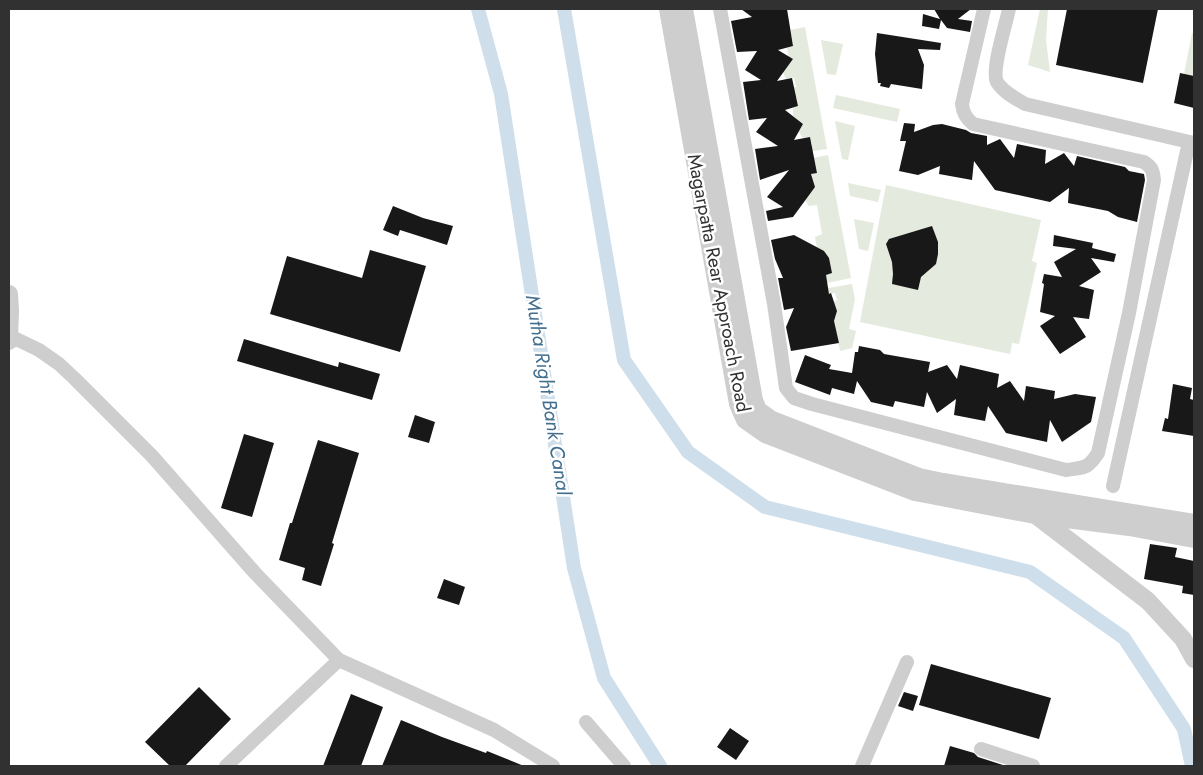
<svg xmlns="http://www.w3.org/2000/svg" width="1203" height="775" font-family="Jost,sans-serif">
	<style>
		.green { fill: #e4eadd }
		.lines { fill: none; stroke-linecap: round; stroke-linejoin: round }
		.canal { stroke: #cedfeb; stroke-width: 14 }
		.building { fill: #181818 }
		.minor { stroke: #cecece; stroke-width: 14 }
		.tertiary { stroke: #cecece; stroke-width: 18 }
		.labels { text-anchor: middle; dominant-baseline: central; stroke-width: 5; stroke-linejoin: round; paint-order: stroke }
		.street-label { font-size: 19px; fill: #313131; stroke: #fff }
		.water-label { font-size: 20px; font-style: italic; fill: #436f8f; stroke: #fff }
	</style>
	<rect width="100%" height="100%" fill="#fff"/>
	<path class="green" d="M1040,9H1048L1046,40L1050,72L1028,65Z
		M805,27L827,149L801,153L800,147L812,145L810,137L803,138L799,132L803,124L793,116V108L798,106L797,98L792,99L790,88L796,87L794,78L786,79L783,72L793,59L789,57L787,48L793,46L792,37L785,31Z
		M1192,33H1194V76L1184,74Z
		M821,40L843,44L836,75L827,74Z
		M836,95L900,109L897,122L833,108Z
		M835,121L855,126L848,160L842,159Z
		M828,155L851,278L827,283L825,275L832,273L830,264L817,248L815,237L822,234L817,205L809,206L805,200L815,187L811,174L817,172L815,163L802,160Z
		M848,183L881,190L878,202L850,196Z
		M886,185L1041,220L1032,261L1037,263L1019,344L1012,343L1010,354L860,322Z
		M854,219L874,223L868,251L859,249Z
		M852,284L855,299L849,329L856,331L852,348L840,351L837,334L833,326L837,311L833,302L837,300L835,293L829,294L828,288Z"/>
	<g class="lines">
		<path class="canal" d="M478,9L501,94L574,568L604,678L660,766
			M564,9L624,360L688,452L765,507L1030,572L1124,638L1184,729L1192,766"/>
	</g>
	<path class="building" d="M741,9H787L793,46L778,50L793,59L777,81L792,78L798,106L785,110L803,124L794,140L810,137L817,173L811,174L815,187L793,217L768,221L766,211L783,207L767,197L789,170L760,180L755,149L778,146L756,132L767,118L749,120L743,82L761,80L745,70L757,51L737,52L731,21L752,17Z
		M934,9H971L958,19L972,21L970,32L947,28L941,20L939,29L922,26L923,14L940,19Z
		M1067,9H1158L1143,83L1056,65Z
		M877,33L941,43L940,50L918,49L924,65L922,89L891,84L889,88L880,86L881,83H878L875,54Z
		M1180,73L1194,76V108L1174,103Z
		M904,123L915,124L914,132L933,125L942,124L966,130L971,133L987,136V145L1000,139L1014,158L1017,144L1046,150L1045,164L1064,153L1074,166L1077,156L1125,167L1129,171L1144,174L1145,180L1137,222L1118,217L1108,211L1068,203L1069,188L1050,202L995,190L974,161L972,180L939,174L940,166L918,175L899,171L906,141H900Z
		M393,206L423,218L453,226L447,245L400,230L398,236L383,230Z
		M932,226L938,242V254L936,264L921,277L918,290L892,284L893,274L892,262L886,244L889,239Z
		M794,235L824,251L829,258L832,273L826,275L829,294L831,293L837,311L834,321L839,343L791,351L786,327L794,308L784,310L778,278H783L775,259L771,240Z
		M1054,235L1093,243L1092,248L1116,254L1114,262L1091,258L1101,272L1079,286L1094,290L1089,319L1073,317L1086,337L1060,354L1040,326L1055,316L1040,312L1044,284L1042,283L1044,274L1062,277L1054,262L1076,249L1053,246Z
		M370,250L426,266L400,352L270,314L287,256L362,278Z
		M244,339L338,367L339,362L380,374L372,400L237,361Z
		M859,346L880,350L884,354L930,362L928,372L947,365L957,379L960,365L999,374L997,388L1010,381L1024,401L1026,386L1055,391L1054,399L1075,394L1096,397L1091,422L1062,442L1050,420L1047,442L1006,433L988,406L985,421L954,415L956,399L937,413L927,392L924,407L895,401L893,407L871,402L857,381L854,394L832,388L830,395L795,382L805,355L831,365L829,369L852,373L855,352H858Z
		M1173,384L1192,388L1190,399L1194,400V436L1162,431L1165,418L1168,419Z
		M415,415L435,422L429,443L408,437Z
		M244,434L274,443L252,517L221,508Z
		M318,440L359,453L332,543L334,544L321,586L302,580L305,568L279,560L290,523H292Z
		M1150,544L1177,548L1175,557L1194,561V595L1182,593L1183,586L1144,579Z
		M444,579L465,587L459,605L437,598Z
		M931,664L1051,698L1039,739L919,705Z
		M199,687L231,719L185,766H170L145,742Z
		M904,692L918,696L913,711L898,706Z
		M351,694L383,707L361,766H323Z
		M401,720L442,737L486,753L487,751L524,766H382Z
		M730,728L749,741L736,760L717,747Z
		M950,746L974,753L978,757L1006,766H944Z"/>
	<g class="lines">
		<path class="minor" d="M720,9L774,304L786,388L794,398L812,404L1066,470C1084,467 1087,470 1098,453L1129,313L1154,180C1153,171 1152,167 1144,162L973,124C966,118 963,113 962,104L984,9
			M1009,9C1006,24 991,70 997,82C1003,92 1015,98 1025,104L1194,143
			M10,336L39,350L59,364L74,378L152,456L255,573L339,660L494,730L553,766
			M1113,486L1189,142
			M586,722L624,766
			M981,749L1033,766
			M226,766L339,660
			M862,766L907,662"/>
		<path class="tertiary" d="M668,9L738,404L745,420L765,434L915,492L1035,515L1129,527L1194,539
			M684,9L754,400L758,410L772,420L919,477L943,482L1194,523
			M9,294L10,310L9,341
			M1037,516L1148,601L1183,639L1194,659"/>
	</g>
	<g class="labels">
		<g class="street-label">
			<text transform="translate(719 283) rotate(79)">Magarpatta Rear Approach Road</text>
		</g>
		<g class="water-label">
			<text transform="translate(548 395) rotate(81)">Mutha Right Bank Canal</text>
		</g>
	</g>
	<rect width="1203" height="775" fill="none" stroke="#313131" stroke-width="20"/>
</svg>
